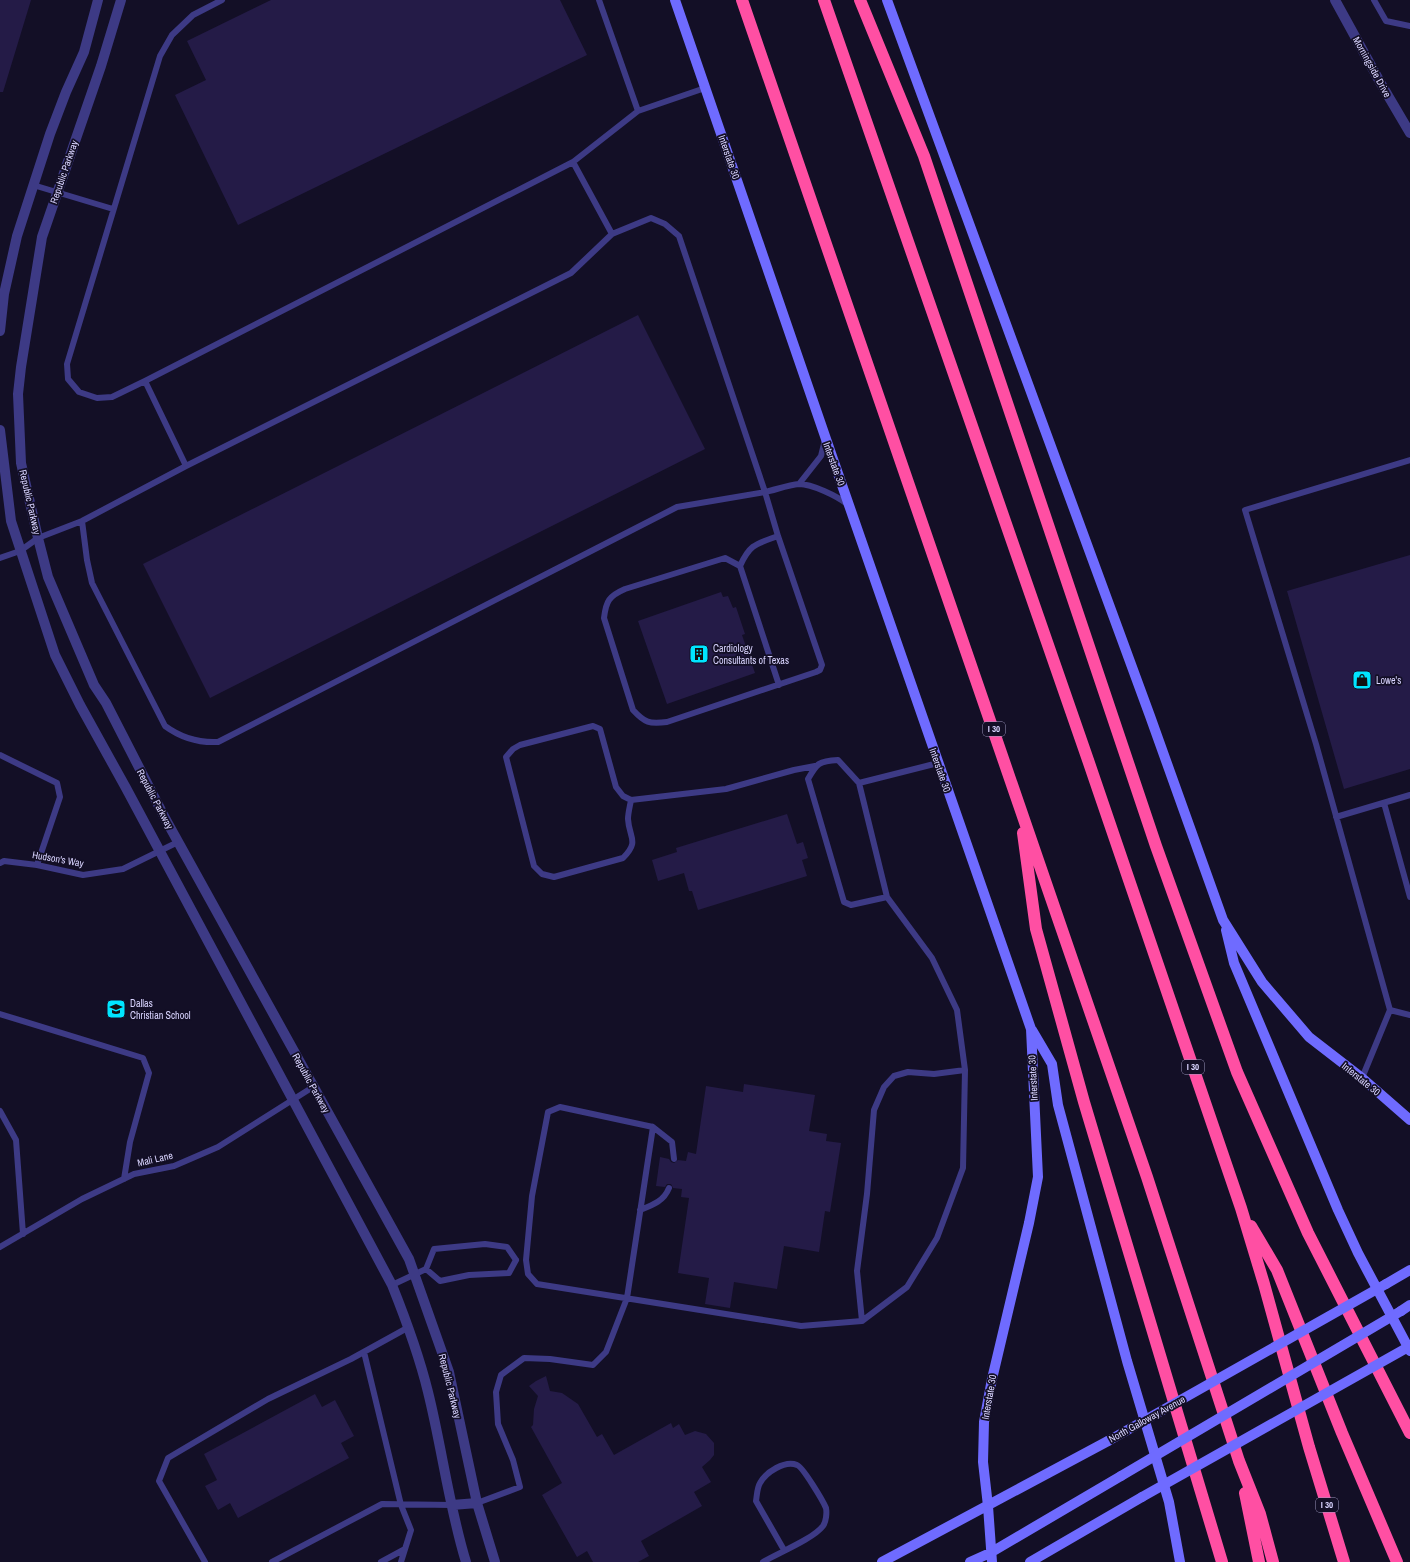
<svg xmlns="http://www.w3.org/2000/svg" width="1410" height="1562" font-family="'Archivo Narrow',sans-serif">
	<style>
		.building { fill: #241b47 }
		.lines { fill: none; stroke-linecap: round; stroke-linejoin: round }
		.service { stroke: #3d3a85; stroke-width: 6 }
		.tertiary { stroke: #3d3a85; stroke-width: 10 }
		.secondary { stroke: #6f6bff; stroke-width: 10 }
		.motorway { stroke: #ff4fa3; stroke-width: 12 }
		.secondary-bridge { stroke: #6f6bff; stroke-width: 10 }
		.labels { text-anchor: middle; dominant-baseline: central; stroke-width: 3.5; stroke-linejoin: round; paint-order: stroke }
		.shield { fill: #130f26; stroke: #9e99be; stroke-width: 1 }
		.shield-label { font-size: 9px; font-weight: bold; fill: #d9d4ff }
		.street-label { font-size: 10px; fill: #d9d4ff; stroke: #130f26 }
		.poi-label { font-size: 10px; fill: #d9d4ff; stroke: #130f26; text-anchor: start }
	</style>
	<rect width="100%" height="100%" fill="#130f26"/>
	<path class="building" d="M0,0H31L3,92H0Z
		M271,0H560L587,55L238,225L175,95L206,80L187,41Z
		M638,315L705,449L210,698L143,564Z
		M1410,555V769L1344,789L1287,591Z
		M721,592L723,597L728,596L733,608L736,607L745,634L742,635L755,673L667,704L638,621Z
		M787,814L797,844L803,842L808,858L802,860L807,876L698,910L692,891H689L684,873L658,881L652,860L677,852L676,848Z
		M744,1084L815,1095L809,1131L827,1134L826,1141L841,1143L830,1212L825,1211L819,1252L784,1246L777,1289L734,1282L730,1308L705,1304L709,1278L678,1273L689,1198L681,1197L682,1189L673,1188L671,1184H667L665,1187L656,1186L660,1157L669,1159L671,1162L674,1163L678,1160L686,1161L688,1152L696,1154L706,1086L743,1092Z
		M546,1376L550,1391L562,1393L578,1404L597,1437L602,1434L614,1455L671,1423L673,1428L679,1424L685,1435L695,1431L706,1434L714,1443V1455L710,1460L702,1467L711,1482L694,1492L702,1506L641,1541L649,1556L638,1562H593L587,1551L577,1557L542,1495L562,1483L531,1427L533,1425L534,1409L538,1396L529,1386L536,1381Z
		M315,1394L322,1407L335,1400L354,1436L341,1443L349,1458L238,1518L230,1503L218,1510L205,1486L217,1480L204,1454Z"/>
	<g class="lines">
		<path class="service" d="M222,0L193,15L172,35L160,56L67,364L68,379L79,392L97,398L112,397L145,381L573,162L638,111L705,88
			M599,0L638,111
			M1374,0L1386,21L1410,26
			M573,162L612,234
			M33,185L113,209
			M145,381L186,466
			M799,484L821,456L825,440
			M0,558L20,551L38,538L82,521L186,466L571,273L612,234L651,218L665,224L679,236L765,492L677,507L218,742C199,743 180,737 165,726L92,583L87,560L82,521
			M740,566C750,544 756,544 778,536
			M779,685L740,566L725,558L625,589C609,596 606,601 604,618L633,710C645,723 649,724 667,722L816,672L820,670L822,665L778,536L765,492C775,490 788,485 799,484C812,484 837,496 847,504
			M0,755L57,783L60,797L37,865
			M859,783L838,760C819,761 817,763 808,779L844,902L851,905L887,897
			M631,800C630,806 628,813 628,819C629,838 640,841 623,858L554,877L542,874L534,866L506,757L513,749L520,745L593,726L600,729L616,787L623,796L631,800L726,789L794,770L815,766
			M1384,803L1410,897
			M1336,817L1410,795
			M0,863L4,861L37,865L83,875L123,869L178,842
			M1390,1010L1410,1015
			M0,1014L143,1058L149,1073L130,1142L124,1179
			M1362,1078L1390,1010L1316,744L1245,510L1410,460
			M0,1111L16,1140L23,1234
			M653,1127L672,1142L674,1159
			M640,1210C653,1205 664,1201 669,1188
			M0,1247L82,1199L134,1174L174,1166L218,1147L313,1087
			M426,1269L440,1281L469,1275L509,1273L516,1260
			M392,1285L426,1269L434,1249L485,1244L507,1247L516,1260
			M862,1321L857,1271L867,1194L874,1110L884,1087L894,1076L908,1072L934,1074L965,1070
			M364,1352L401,1505L411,1530L401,1562
			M477,1503L520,1487L513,1460L498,1424L496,1392L501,1375L524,1358L550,1359L593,1365L606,1352L627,1298L653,1127L560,1107L548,1112L532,1196L526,1260L528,1274L537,1284L801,1326L862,1321L907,1287L937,1238L963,1168L965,1070L957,1010L932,958L887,897L859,783L938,763
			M205,1562L159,1481L168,1458L268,1399L351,1359L409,1327
			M272,1562L382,1504L452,1505
			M381,1562L405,1549
			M763,1562C778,1553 813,1539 823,1526C826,1522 827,1513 826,1508C823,1501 803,1467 797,1465C785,1460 766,1472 760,1483C757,1488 757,1495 756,1501L784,1550"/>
		<path class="tertiary" d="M121,0L101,66L42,237L21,367L18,394L21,463L38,538L48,577L94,685L106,703L166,820L409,1259L449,1372L477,1503L495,1562
			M1335,0L1380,82L1410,133
			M0,331L4,294L17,236L50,134L66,92L84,52L98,0
			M0,430L11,521L55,655L80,705L126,788L392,1285C406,1320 419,1355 428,1392C442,1448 449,1507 466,1562
			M452,1505L477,1503"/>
		<path class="secondary" d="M675,0L826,439L1031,1029L1038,1177L1029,1223L992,1379L984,1422L983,1462L988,1506L992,1562
			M887,0L1150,716L1223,920L1262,982L1309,1037L1362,1078L1410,1120
			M1226,930L1234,963L1338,1210L1358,1253L1410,1351
			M1032,1030L1052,1064L1058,1105L1127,1361L1169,1502L1180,1562
			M1386,1284L1410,1270
			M1401,1311L1410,1305
			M882,1562L1108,1441
			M970,1562L990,1553L1121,1476
			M1030,1562L1142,1497"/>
		<path class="motorway" d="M742,0L1147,1177L1239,1461L1260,1514L1273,1562
			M824,0L1088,760L1241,1208L1264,1284L1309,1447L1344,1562
			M860,0L924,156L1156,846L1237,1072L1308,1233L1410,1433
			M1023,833L1036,929L1084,1102L1222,1562
			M1251,1226L1277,1270L1342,1433L1397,1562
			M1245,1493L1259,1562"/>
		<path class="secondary-bridge" d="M1108,1441L1386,1284
			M1121,1476L1401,1311
			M1142,1497L1410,1346"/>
	</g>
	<defs>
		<g id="building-square" transform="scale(1)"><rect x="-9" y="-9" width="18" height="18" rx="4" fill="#00e5ff" stroke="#130f26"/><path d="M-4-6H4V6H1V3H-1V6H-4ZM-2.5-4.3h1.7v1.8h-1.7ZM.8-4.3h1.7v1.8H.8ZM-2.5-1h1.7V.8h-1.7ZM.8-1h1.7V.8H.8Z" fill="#111"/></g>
		<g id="shop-square" transform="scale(1)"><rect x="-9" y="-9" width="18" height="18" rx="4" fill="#00e5ff" stroke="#130f26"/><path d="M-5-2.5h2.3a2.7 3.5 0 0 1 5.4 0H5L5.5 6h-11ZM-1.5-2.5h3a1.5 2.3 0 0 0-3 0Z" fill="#111"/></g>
		<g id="school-square" transform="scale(1)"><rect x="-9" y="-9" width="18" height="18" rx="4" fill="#00e5ff" stroke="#130f26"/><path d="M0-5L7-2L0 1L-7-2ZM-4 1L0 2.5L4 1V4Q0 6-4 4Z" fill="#111"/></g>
	</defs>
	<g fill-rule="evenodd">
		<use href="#building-square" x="699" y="654"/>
		<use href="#shop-square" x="1362" y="680"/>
		<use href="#school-square" x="116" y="1009"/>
	</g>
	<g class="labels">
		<g class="shield">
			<rect x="983" y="722" width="22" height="14" rx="3"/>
			<rect x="1182" y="1060" width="22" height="14" rx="3"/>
			<rect x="1316" y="1498" width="22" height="14" rx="3"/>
		</g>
		<g class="shield-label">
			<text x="994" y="729">I 30</text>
			<text x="1193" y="1067">I 30</text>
			<text x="1327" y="1505">I 30</text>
		</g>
		<g class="street-label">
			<text transform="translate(1372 67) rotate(61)">Morningside Drive</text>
			<text transform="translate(729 157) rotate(71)">Interstate 30</text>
			<text transform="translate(64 172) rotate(-71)">Republic Parkway</text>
			<text transform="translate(834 464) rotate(70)">Interstate 30</text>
			<text transform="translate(30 502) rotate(77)">Republic Parkway</text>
			<text transform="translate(940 770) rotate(71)">Interstate 30</text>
			<text transform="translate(155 799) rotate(62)">Republic Parkway</text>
			<text transform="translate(58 859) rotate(10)">Hudson's Way</text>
			<text transform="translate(1033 1078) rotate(-93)">Interstate 30</text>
			<text transform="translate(1361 1079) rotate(39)">Interstate 30</text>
			<text transform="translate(311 1083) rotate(61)">Republic Parkway</text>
			<text transform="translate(155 1159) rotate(-13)">Mali Lane</text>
			<text transform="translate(450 1386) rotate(76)">Republic Parkway</text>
			<text transform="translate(989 1397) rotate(-80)">Interstate 30</text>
			<text transform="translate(1147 1419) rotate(-29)">North Galloway Avenue</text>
		</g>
		<g class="poi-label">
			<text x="713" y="648">Cardiology<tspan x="713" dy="12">Consultants of Texas</tspan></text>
			<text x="1376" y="680">Lowe's</text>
			<text x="130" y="1003">Dallas<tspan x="130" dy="12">Christian School</tspan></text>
		</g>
	</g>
</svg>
